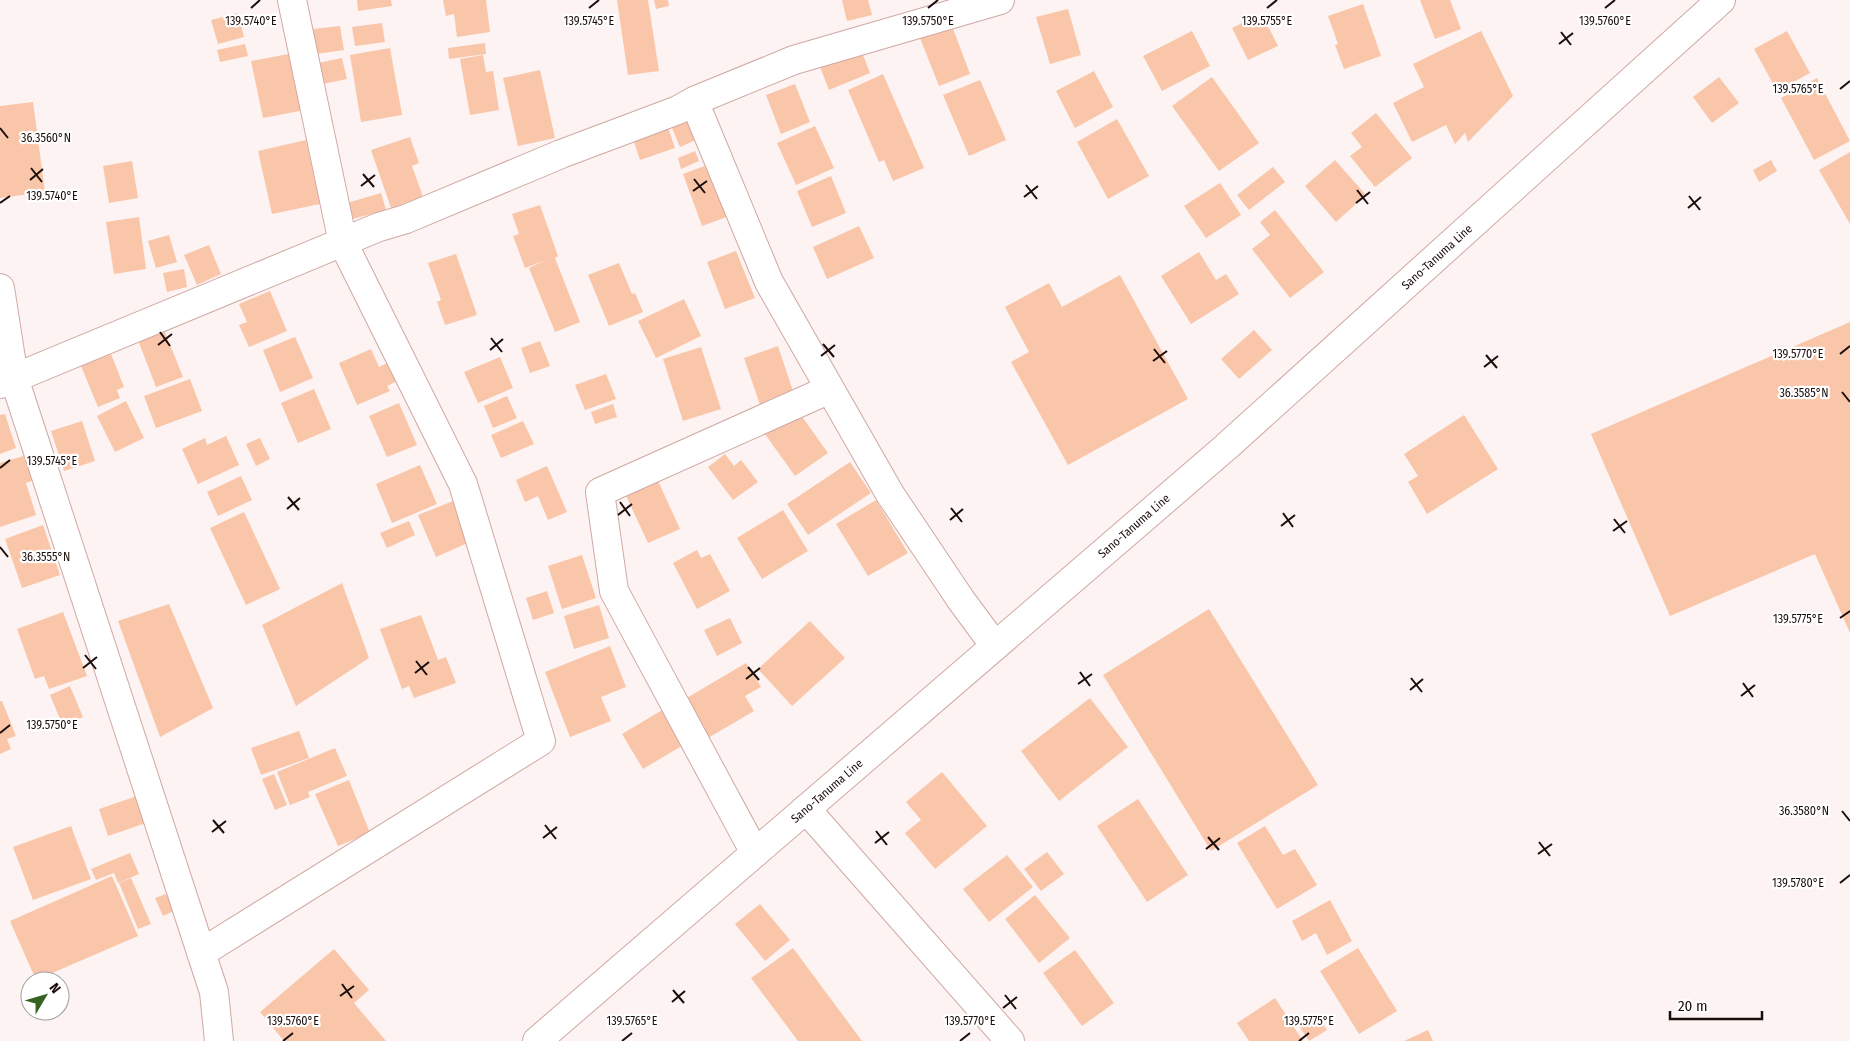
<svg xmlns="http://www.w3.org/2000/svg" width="1850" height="1041" font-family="'Fira Sans Condensed',sans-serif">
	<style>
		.building { fill: #fac6a9 }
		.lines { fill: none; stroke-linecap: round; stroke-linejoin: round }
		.minor-casing { stroke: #d0a8a2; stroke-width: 30 }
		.primary-casing { stroke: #d0a8a2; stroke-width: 30 }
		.minor { stroke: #fff; stroke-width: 28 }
		.primary { stroke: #fff; stroke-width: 28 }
		.ticks { fill: none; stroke: #1a0d0b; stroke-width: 2 }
		.labels { text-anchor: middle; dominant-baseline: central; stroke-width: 4.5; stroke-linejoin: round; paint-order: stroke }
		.street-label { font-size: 12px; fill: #1a0d0b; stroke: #fff }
		.ticks-label { font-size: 12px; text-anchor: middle; fill: #1a0d0b; stroke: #fff; stroke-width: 4.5; stroke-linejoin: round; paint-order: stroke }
	</style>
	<rect width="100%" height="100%" fill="#fcf3f2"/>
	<path class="building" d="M357,0H391L392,6L358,11Z
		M443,0H486L490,32L457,37L454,14L446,16Z
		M617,0H648L659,71L628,75Z
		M654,0H668L669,6L656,9Z
		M842,0H868L872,15L847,21Z
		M1420,0H1450L1461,29L1435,39Z
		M1363,4L1381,56L1344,69L1335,45L1338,44L1328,16Z
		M1068,9L1081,55L1050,64L1036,17Z
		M238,13L244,37L218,44L211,20Z
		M1262,14L1278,46L1248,60L1232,28Z
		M382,23L385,42L355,46L352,27Z
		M340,26L344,50L316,54L313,29Z
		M952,26L970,74L939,86L920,38Z
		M1192,31L1210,66L1162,91L1143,56Z
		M1481,31L1513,96L1468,142L1465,133L1455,144L1446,125L1412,142L1393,103L1424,87L1413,64Z
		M1787,31L1810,73L1777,91L1754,49Z
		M485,43L486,54L449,59L448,48Z
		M245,44L248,56L220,62L217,50Z
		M860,47L870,73L829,90L819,64Z
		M390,48L402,115L361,122L350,55Z
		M299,52L310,109L263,118L251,61Z
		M483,55L486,72L493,71L499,110L470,115L460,59Z
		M342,58L347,79L323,84L318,63Z
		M540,70L555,138L518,146L503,78Z
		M1094,71L1113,107L1075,128L1056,91Z
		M883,74L924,168L893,181L884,160L879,162L848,90Z
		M1212,77L1259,143L1219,171L1172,106Z
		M1719,77L1739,103L1712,123L1693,97Z
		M1817,78L1850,141L1814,160L1781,98Z
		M980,80L1006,140L969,156L943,95Z
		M795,84L810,122L781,134L766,95Z
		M33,102L45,192L0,198V106Z
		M1376,113L1412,158L1375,187L1350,156L1362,147L1351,133Z
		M696,115L705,136L680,147L671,126Z
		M1117,119L1149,176L1108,199L1077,142Z
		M667,124L675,148L640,160L632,136Z
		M815,126L834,168L796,185L777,143Z
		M410,137L419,163L412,166L423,197L391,208L371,150Z
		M306,140L320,204L272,214L258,151Z
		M695,151L699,161L681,169L678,158Z
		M1850,152V224L1819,170Z
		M1335,160L1366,195L1336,222L1305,186Z
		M1771,160L1777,171L1759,182L1753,170Z
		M132,161L138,198L109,203L103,166Z
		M715,162L735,214L702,226L683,174Z
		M1273,167L1285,182L1249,210L1237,195Z
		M831,176L846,213L812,227L797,191Z
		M1220,183L1241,215L1206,238L1184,206Z
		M381,193L386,210L349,220L344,204Z
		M540,205L558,256L555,258L580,322L555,332L529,268L546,260L525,268L513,236L519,234L512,214Z
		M1275,210L1324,272L1290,298L1252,249L1270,235L1260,222Z
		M139,217L146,269L114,274L106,222Z
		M859,226L874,258L827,279L813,247Z
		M169,235L177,262L156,268L148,241Z
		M209,245L221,274L197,285L184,255Z
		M736,251L755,298L725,309L707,262Z
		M1199,252L1216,280L1226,274L1239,294L1191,324L1161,276Z
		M456,254L477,315L445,325L437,302L441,300L428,263Z
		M619,263L632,294L635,293L643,312L609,326L588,275Z
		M184,269L187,287L167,292L163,273Z
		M1120,275L1188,399L1068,465L1011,362L1029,352L1005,307L1049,283L1062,307Z
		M270,291L287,331L249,347L239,325L247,322L239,304Z
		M684,299L701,336L656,358L638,321Z
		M1850,322V633L1815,554L1670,616L1591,434Z
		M164,330L183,377L156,387L138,340Z
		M1254,330L1272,350L1239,379L1221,359Z
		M295,337L313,378L280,392L263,350Z
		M540,341L550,366L530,373L521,348Z
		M778,346L794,394L760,405L744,358Z
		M701,347L721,409L683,421L663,359Z
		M371,349L379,367L391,361L399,380L387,386L390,391L357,405L339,363Z
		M111,354L124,387L117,390L120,398L98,407L81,366Z
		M500,357L513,388L478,403L464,372Z
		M606,374L616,399L585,410L575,385Z
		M190,379L202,411L156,428L144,396Z
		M314,389L331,429L298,443L281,403Z
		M507,396L517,418L493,428L484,406Z
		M126,401L144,438L115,452L97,416Z
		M399,403L417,445L387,457L369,416Z
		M613,404L617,417L595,424L591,412Z
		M798,411L828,453L795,476L765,434Z
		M5,414L16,448L0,454V415Z
		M1464,415L1498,469L1427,514L1408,482L1418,476L1404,454Z
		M82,421L95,461L64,471L51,431Z
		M523,421L534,444L501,458L491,435Z
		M226,436L239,465L198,484L182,449L205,438L207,445Z
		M260,438L270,459L256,466L246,444Z
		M30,454L38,479L26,483L36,515L0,527V463Z
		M725,454L734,466L741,460L758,482L733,500L708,467Z
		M850,462L871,493L808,535L787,504Z
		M420,465L437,504L392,523L376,484Z
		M547,466L567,512L548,520L538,496L525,502L516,480Z
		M653,470L680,529L648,543L621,485Z
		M241,476L252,500L218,516L207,492Z
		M876,500L908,553L868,576L836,524Z
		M453,501L470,542L436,557L418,515Z
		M783,510L808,551L762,579L737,538Z
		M244,512L280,589L246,605L210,528Z
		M409,521L415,535L387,548L380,533Z
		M43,525L60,575L22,588L5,539Z
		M697,550L701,558L710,554L730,591L697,609L673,563Z
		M582,555L596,598L562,609L548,566Z
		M342,583L369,658L296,706L262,625Z
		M547,591L554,613L533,620L526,598Z
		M169,604L213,708L160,737L118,621Z
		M599,605L609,638L574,649L564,616Z
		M1209,609L1318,785L1211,851L1103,675Z
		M63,612L87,676L49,689L44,676L35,679L17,629Z
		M421,615L438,660L446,657L456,683L414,698L409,686L402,689L380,629Z
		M730,618L742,643L717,656L704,630Z
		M810,621L845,658L792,706L758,669Z
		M610,646L626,687L601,697L611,721L570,737L545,672Z
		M746,663L761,687L745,696L754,711L708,738L685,699Z
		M70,686L83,717L63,726L50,695Z
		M1090,698L1128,747L1059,801L1021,751Z
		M0,701H2L16,736L7,739L11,749L0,754Z
		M669,706L690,741L643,769L622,734Z
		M299,731L309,758L261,775L251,748Z
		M335,748L347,776L308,792L310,797L290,805L277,772Z
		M942,772L987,826L935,869L905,833L921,820L906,802Z
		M274,774L287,805L275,810L262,779Z
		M349,780L370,833L338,846L315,794Z
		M137,796L146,823L108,836L99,809Z
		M1138,799L1188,875L1147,902L1097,826Z
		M71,826L91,879L33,900L13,847Z
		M1265,826L1283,855L1295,849L1317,885L1277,909L1237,843Z
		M1047,852L1064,874L1041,891L1024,869Z
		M130,853L139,874L118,883L114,873L96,880L91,869Z
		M1007,855L1033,887L989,922L963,889Z
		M112,876L138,936L36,980L10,921Z
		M131,878L151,924L138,929L119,883Z
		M166,894L174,911L163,916L155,898Z
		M1035,895L1070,938L1039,963L1005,919Z
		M1330,900L1352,941L1327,955L1316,933L1302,941L1292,921Z
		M760,904L790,940L765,961L735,924Z
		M793,948L862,1041H798L751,978Z
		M1358,948L1397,1011L1359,1034L1320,971Z
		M334,949L369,990L354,1003L386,1041H284L260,1012Z
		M1075,950L1114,1003L1082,1026L1043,973Z
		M1275,998L1303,1041H1249L1237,1023Z
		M1317,1015L1327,1030L1309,1041L1299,1026Z
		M1428,1030L1433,1041H1404Z"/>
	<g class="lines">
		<g class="minor-casing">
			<path id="minor" d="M694,101L769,282L890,494L961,600L995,646
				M0,288L14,378L214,992L219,1041
				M0,384L379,227L406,219L561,154L678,110L694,101L794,60L1000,0
				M806,809L1010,1041
				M755,853L614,591L600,492L830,389
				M201,953L541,741L463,484L343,243L292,0"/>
		</g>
		<g class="primary-casing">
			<path id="primary" d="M537,1041L1226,447L1721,0"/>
		</g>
		<use href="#minor" class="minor"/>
		<use href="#primary" class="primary"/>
	</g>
	<path class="ticks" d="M251,8L260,0M589,8L599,0M928,8L938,0M1267,8L1277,0M1605,8L1615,0M1561,32L1571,45M1559,44L1573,33M1840,89L1850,81M0,128L8,138M31,168L42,182M363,174L374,187M694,179L705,193M30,180L43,169M1026,185L1037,199M361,186L375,175M1357,190L1368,204M693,191L707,181M1689,196L1700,210M1024,197L1038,186M0,203L10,196M1356,203L1370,192M1688,208L1701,197M160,332L170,346M491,338L502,352M823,344L834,357M158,345L172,334M1154,349L1165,363M490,350L503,339M1840,354L1850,346M1486,355L1497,368M821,356L835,345M1153,361L1167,351M1484,367L1498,356M1842,392L1850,402M0,468L10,460M288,497L299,510M620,502L630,516M951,508L962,522M287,509L300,498M1283,513L1293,527M618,515L632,504M1614,519L1625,533M950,520L963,509M1281,526L1295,515M1613,531L1627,521M0,547L8,557M1840,618L1850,611M85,655L96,669M416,661L427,675M748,667L759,680M83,668L97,657M1080,672L1090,686M415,673L429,662M1411,678L1422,692M746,679L760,668M1743,683L1753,697M1078,684L1092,674M1410,690L1423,679M1741,696L1755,685M0,733L10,725M1842,811L1850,821M213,820L224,833M545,825L556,839M876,831L887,845M212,832L226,821M1208,837L1219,850M543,838L557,827M1539,842L1550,856M875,843L889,832M1206,849L1220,838M1538,854L1552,844M1840,883L1850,875M342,984L352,998M673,990L684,1003M1005,995L1016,1009M340,996L354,986M672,1002L685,991M1003,1008L1017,997M283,1041L293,1033M622,1041L632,1033M960,1041L970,1033M1299,1041L1309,1033"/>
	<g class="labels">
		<g class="street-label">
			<text transform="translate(1437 257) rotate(-42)">Sano-Tanuma Line</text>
			<text transform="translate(1134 526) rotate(-41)">Sano-Tanuma Line</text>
			<text transform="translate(827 791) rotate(-41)">Sano-Tanuma Line</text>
		</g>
	</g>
	<g class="ticks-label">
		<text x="251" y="25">139.5740°E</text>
		<text x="589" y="25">139.5745°E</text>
		<text x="928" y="25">139.5750°E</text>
		<text x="1267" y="25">139.5755°E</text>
		<text x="1605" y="25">139.5760°E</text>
		<text x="1798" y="93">139.5765°E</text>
		<text x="46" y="142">36.3560°N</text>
		<text x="52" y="200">139.5740°E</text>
		<text x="1798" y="358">139.5770°E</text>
		<text x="1804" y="397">36.3585°N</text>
		<text x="52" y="465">139.5745°E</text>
		<text x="46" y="561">36.3555°N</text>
		<text x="1798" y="623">139.5775°E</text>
		<text x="52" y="729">139.5750°E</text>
		<text x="1804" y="815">36.3580°N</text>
		<text x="1798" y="887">139.5780°E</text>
		<text x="293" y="1025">139.5760°E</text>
		<text x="632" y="1025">139.5765°E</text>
		<text x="970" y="1025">139.5770°E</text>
		<text x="1309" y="1025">139.5775°E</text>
	</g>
	<g transform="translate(45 996) rotate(52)"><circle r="24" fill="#ffffff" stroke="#a39e9d"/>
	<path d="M0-4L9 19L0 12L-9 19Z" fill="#376321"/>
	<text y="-8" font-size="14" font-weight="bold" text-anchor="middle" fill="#1a0d0b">N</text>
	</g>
	<path d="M1670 1011v8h92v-8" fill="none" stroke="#1a0d0b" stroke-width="2.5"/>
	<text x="1678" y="1011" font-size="15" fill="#1a0d0b" stroke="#ffffff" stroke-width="4" paint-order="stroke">20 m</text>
</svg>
